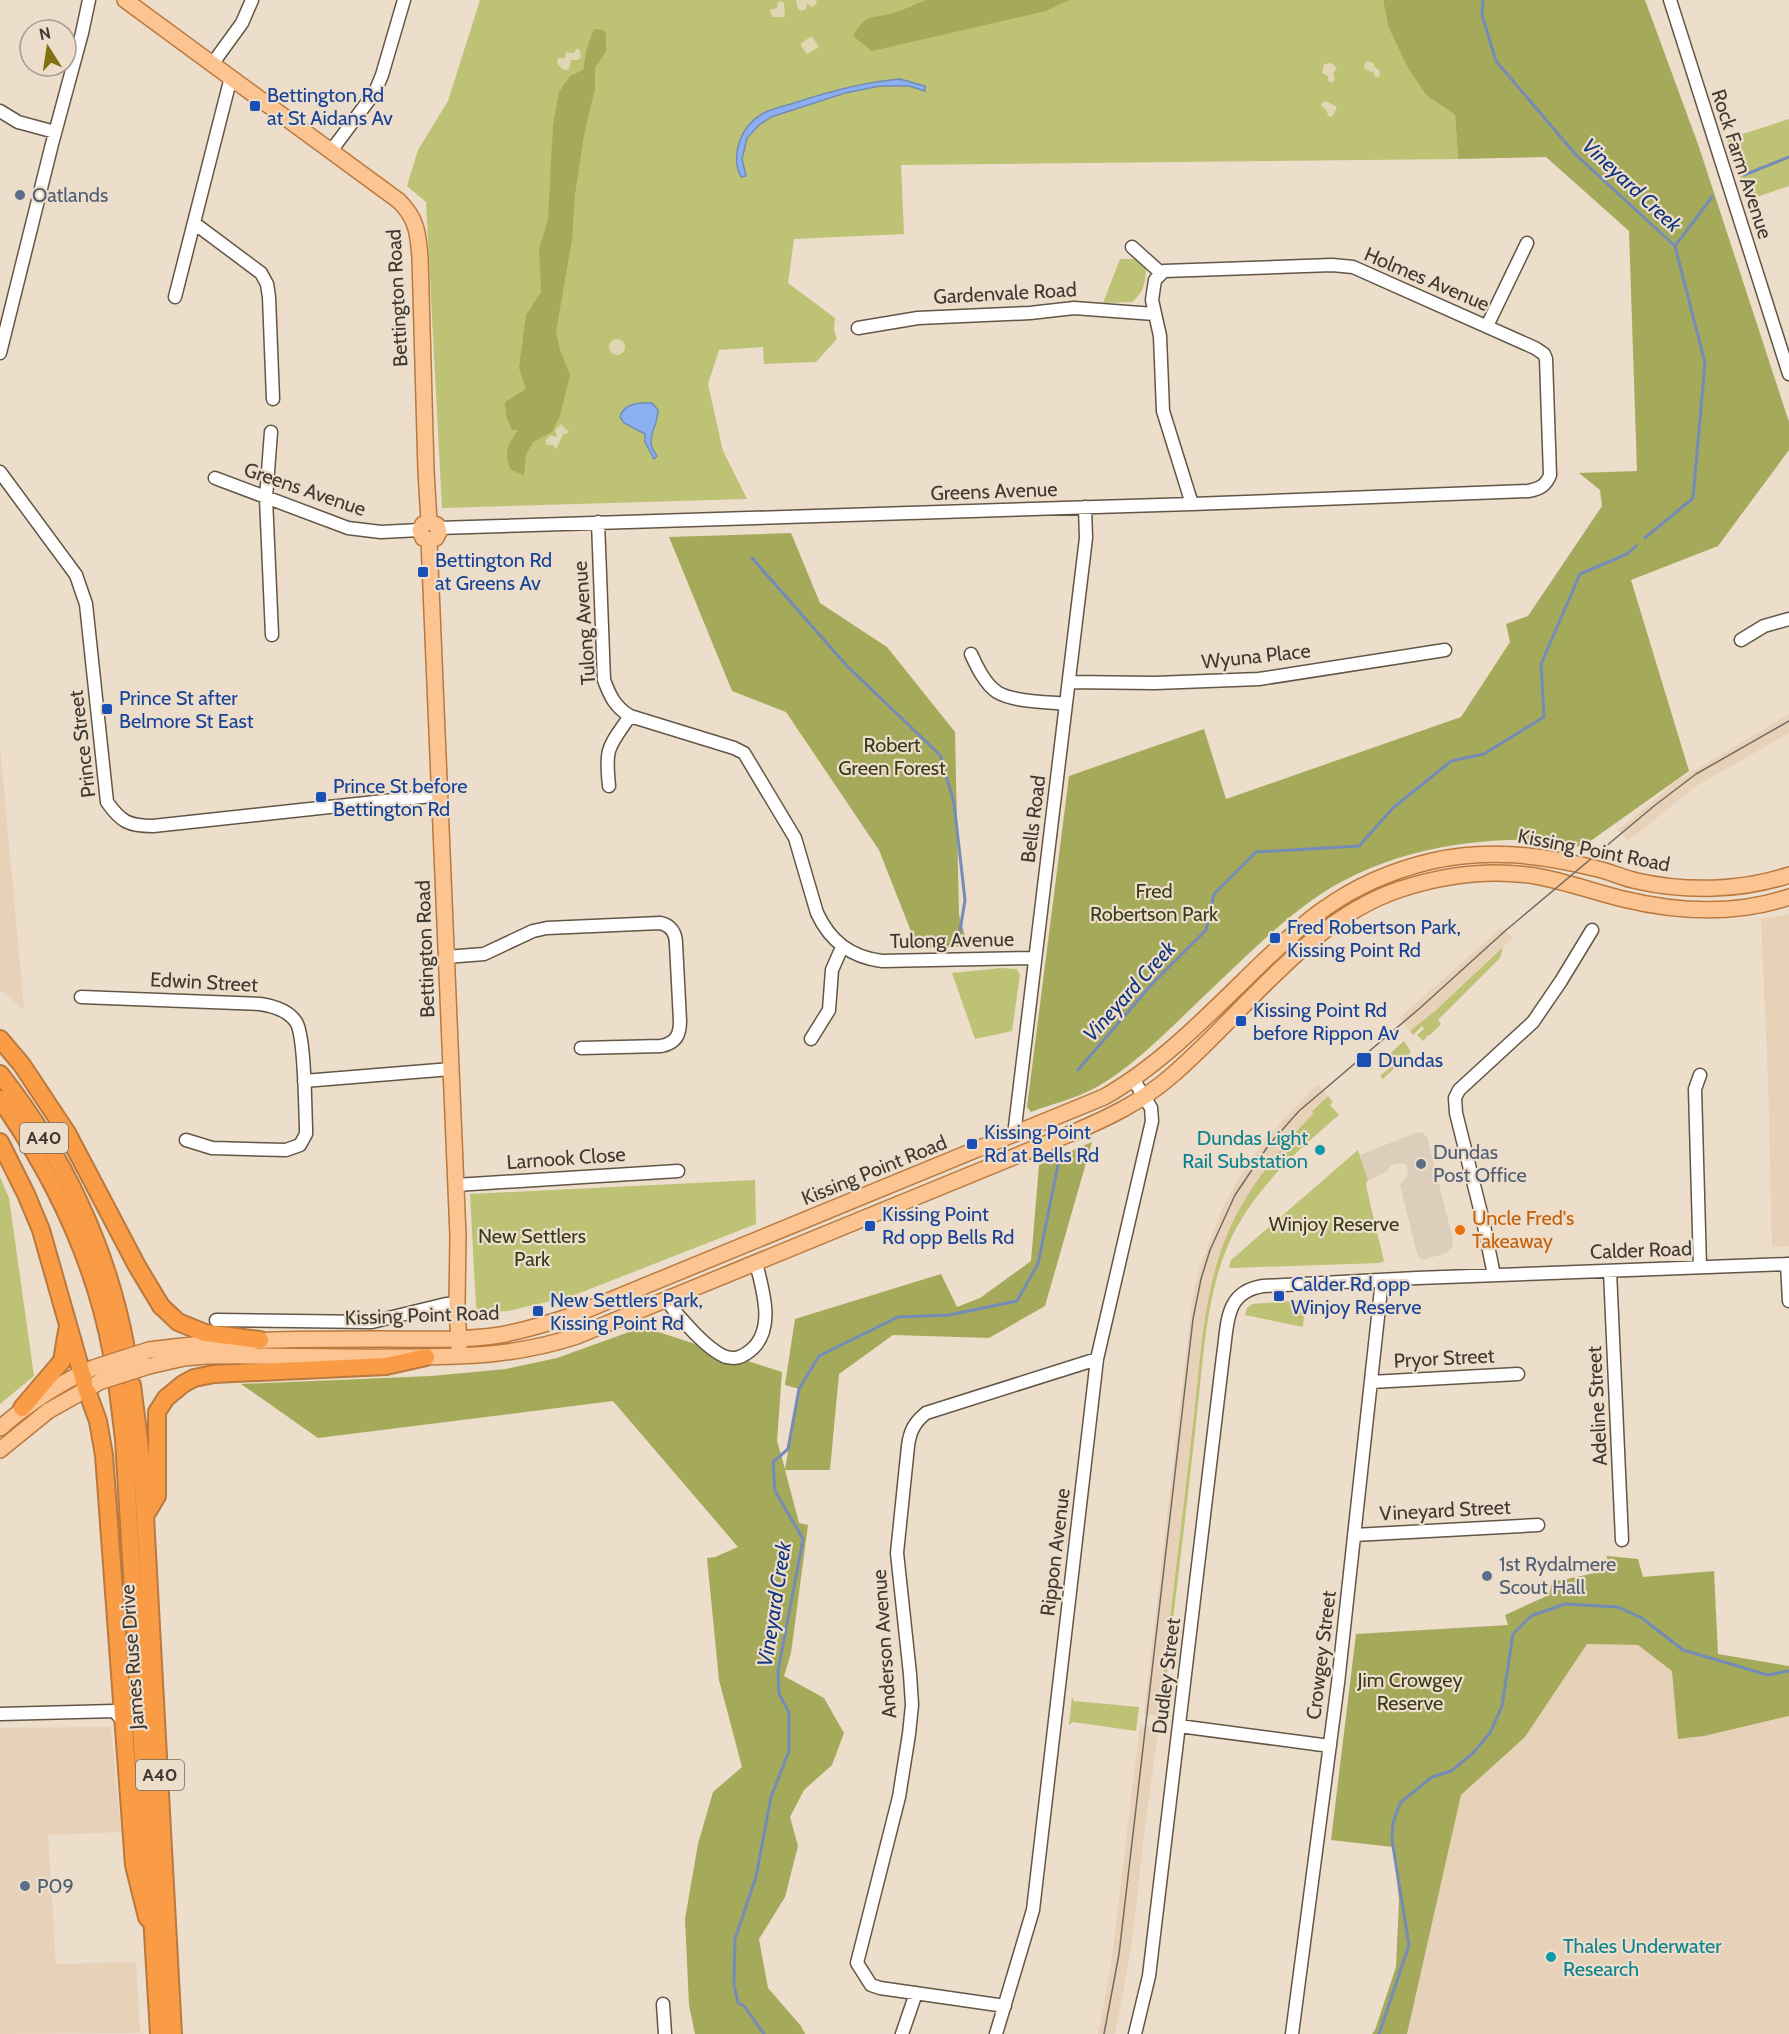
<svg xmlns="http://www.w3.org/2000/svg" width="1789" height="2034" font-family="Cabin,sans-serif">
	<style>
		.commercial { fill: #ddcdbb }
		.built { fill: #e7d1b9 }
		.green { fill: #bdc275 }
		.forest { fill: #a5aa5a }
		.sand { fill: #e0d6b1 }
		.water { fill: #8baff0; stroke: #748cb7; stroke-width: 1.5 }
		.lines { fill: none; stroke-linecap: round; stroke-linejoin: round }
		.stream { stroke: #748cb7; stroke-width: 3 }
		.minor-casing { stroke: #635646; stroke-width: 15 }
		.major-casing { stroke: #b9793f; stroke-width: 18 }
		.highway-casing { stroke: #b9793f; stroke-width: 20 }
		.minor { stroke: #fff; stroke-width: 12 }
		.major { stroke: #fcc490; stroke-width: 15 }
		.highway { stroke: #fa9c46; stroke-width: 16 }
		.tram { stroke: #736a60; stroke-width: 1.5 }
		.major-bridge-casing { stroke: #b9793f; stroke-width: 18; stroke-linecap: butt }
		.major-bridge { stroke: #fcc490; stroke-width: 15 }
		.transit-dot { fill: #1a4fb4; stroke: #edddcb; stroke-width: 2 }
		.service-dot { fill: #5c6f8a; stroke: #edddcb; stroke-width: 2 }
		.culture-dot { fill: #0f9aa8; stroke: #edddcb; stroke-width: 2 }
		.food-dot { fill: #e8710a; stroke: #edddcb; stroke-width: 2 }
		.labels { text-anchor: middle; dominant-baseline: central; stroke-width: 4.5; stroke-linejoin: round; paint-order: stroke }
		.shield { fill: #edddcb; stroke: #736a60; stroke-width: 1.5 }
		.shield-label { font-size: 18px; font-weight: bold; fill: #3f3932 }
		.transit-label { font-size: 20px; fill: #164399; stroke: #edddcb; text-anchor: start }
		.street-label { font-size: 20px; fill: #3f3932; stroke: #edddcb }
		.service-label { font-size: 20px; fill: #4e5e75; stroke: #edddcb; text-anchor: start }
		.park-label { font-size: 20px; fill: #3a3b19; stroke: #edddcb }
		.culture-label { font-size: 20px; fill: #0d838f; stroke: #edddcb; text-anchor: end }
		.food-label { font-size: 20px; fill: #c56008; stroke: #edddcb; text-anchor: start }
		.water-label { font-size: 21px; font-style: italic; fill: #103580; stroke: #edddcb }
	</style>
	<rect width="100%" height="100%" fill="#edddcb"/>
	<path class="commercial" d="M1418,1132L1423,1133L1427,1137L1453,1240L1452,1248L1447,1253L1422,1260L1418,1257L1400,1185L1409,1172L1406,1164L1401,1163L1390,1165L1387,1171L1368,1181L1360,1155Z"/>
	<path class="built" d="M1789,714V733L1696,786L1628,841L1618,830L1677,781Z
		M0,746L24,1009L0,990Z
		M1789,914V1246L1772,1247L1768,1079L1761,919Z
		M1501,928L1514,938L1491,957L1435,1011L1410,1031L1399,1018Z
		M1318,1084L1328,1096L1312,1110L1313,1114L1288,1140L1257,1181L1229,1230L1217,1266L1204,1331L1163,1673L1166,1674L1160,1716L1144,1714L1193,1295L1200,1266L1222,1209L1236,1183L1253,1156L1278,1125Z
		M1587,1644L1638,1645L1673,1671L1678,1739L1704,1736L1789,1716V2034H1407L1461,1795L1525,1737Z
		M1140,1725L1154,1727V1730L1158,1731L1144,1836L1132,1943L1115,2034H1098L1110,1972Z
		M111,1727L121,1832L48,1835L56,1964L136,1962L140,2033L0,2034V1728Z"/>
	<path class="green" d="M480,0H1383L1388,26L1426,95L1455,115L1458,159L901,165L904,234L794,239L788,283L835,318L834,329L837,339L816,362L764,364L763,347L719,350L708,384L723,451L747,499L442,508L426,202L407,186L418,150L448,101Z
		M1789,119V186L1748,200L1727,139Z
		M1120,259H1135L1146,266C1146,282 1144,292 1132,302L1103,303Z
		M1503,947L1500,958L1438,1020L1441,1024L1430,1035H1428L1423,1041L1417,1035L1424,1029L1422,1026L1413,1035L1410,1031L1435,1011Z
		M1001,968L1017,969L1020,975L1012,1031L975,1039L952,973Z
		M1404,1041L1411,1052L1383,1079L1380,1076L1392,1066L1385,1058Z
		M1328,1096L1333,1102L1330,1105L1339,1115C1300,1148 1264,1180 1238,1225C1205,1283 1204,1358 1196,1423C1188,1497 1179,1570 1170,1644H1168V1650H1169L1167,1674L1163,1673C1174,1587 1184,1501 1194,1415C1201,1353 1204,1285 1230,1228C1250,1185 1280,1148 1313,1114L1312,1111Z
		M1358,1150L1368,1181L1366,1182L1367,1190L1384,1261L1380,1263L1231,1268L1229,1266L1231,1260Z
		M0,1177L9,1198L34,1376L0,1404Z
		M755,1180L756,1224L572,1296L508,1311L478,1313L476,1306L470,1194Z
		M1305,1300L1303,1327L1245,1315L1247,1308L1252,1304Z
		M1072,1697L1074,1701L1139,1707L1136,1731L1073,1722L1069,1725Z"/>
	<path class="forest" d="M926,0H1069L1046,11L872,51L853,36C868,11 870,20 893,13C904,10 915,4 926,0Z
		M1383,0H1645L1699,147L1789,422V450L1718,546L1631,580L1689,771L1582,847C1568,845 1552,840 1537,840C1457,838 1374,855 1308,903C1270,931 1237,965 1203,997C1169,1029 1136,1065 1095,1088C1075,1099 1051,1104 1031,1112L1027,1107L1069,776L1204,729L1226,799L1461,717L1510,642L1506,624L1528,616L1602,506L1600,490L1579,473L1637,471L1629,231L1546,157L1458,159L1455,115L1426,95L1407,66L1388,26Z
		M594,29L603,30L606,34V51L595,68V89L584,135L575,194L572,239L556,332L560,350L570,375L560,416L552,432L533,442L526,455L524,475L511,470C503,452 508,445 518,430H512L506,416L505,402L526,389L519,368L526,315L541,292L539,249L548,220L553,125L559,92L570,76L583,70L587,48Z
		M791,533L820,603L887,647L955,732L959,915L968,946L918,949L879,850L786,712L732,691L669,537Z
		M1092,1142L1045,1306L989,1338L893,1335L839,1374L830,1470H785L799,1523L808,1525L791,1653L784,1676L824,1698L844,1733L832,1765L804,1790L790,1817L798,1846L785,1897L759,1939L768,1988L801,2026L805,2034H695L689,2005L685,1919L698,1844L713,1792L742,1767L719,1680L707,1558L715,1557L738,1547L613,1401L318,1438L241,1384L431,1376L506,1369L557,1358L643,1327L782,1372L777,1441L785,1469L799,1389L785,1385L795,1319L941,1274L957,1307L980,1298L1031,1261L1039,1165Z
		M1607,1556L1638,1559L1643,1577L1714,1571L1718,1654L1789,1666V1716L1704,1736L1678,1739L1672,1671L1638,1645L1587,1644L1525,1737L1461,1795L1407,2034H1372L1375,2030L1396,1967L1399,1900L1393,1847L1331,1840L1356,1634L1508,1625L1505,1615L1549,1595L1552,1582L1605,1571Z"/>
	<path class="sand" d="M796,0H816L817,3L813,7L807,4L806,9L801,11L798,9Z
		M780,1L784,2L785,16L784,17H772L770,10L777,8L778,2Z
		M812,36L819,47L807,54L801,46V43Z
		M576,49L580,50L581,58L577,60H571L569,69L564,70L557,64L558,58H565L566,52L574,53Z
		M1367,61L1374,63V66L1380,71L1379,77H1375L1374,73L1365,69L1364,66Z
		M1331,63L1337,68L1333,74L1335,79L1332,83L1328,81V76L1322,73L1324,64Z
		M1326,101L1337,107L1332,117L1328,116L1327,111L1321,106V103Z
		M609 347a8 8 0 1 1 16 0a8 8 0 1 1-16 0Z
		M561,424L569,432L563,435L556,449L553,445H547L545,440L551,435L556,437L557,436L555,430Z"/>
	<path class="water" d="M900,79L921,85L925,86V91L909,86H880L845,93L771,117L759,125L747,138L742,159L746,176L741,177C730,155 741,126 762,114C773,108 786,106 797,102C831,91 864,82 900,79Z
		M639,403H652L658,410C658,429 643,438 657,456L654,459L645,442V434L624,423L620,417C623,407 630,405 639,403Z"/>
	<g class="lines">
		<path class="stream" d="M1483,0L1482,15L1496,61L1576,155L1675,246L1705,363L1693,498L1645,538
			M1744,175L1789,157
			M1675,246L1712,197
			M752,558L847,666L940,755L954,803L965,900L958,943
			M1078,1070L1152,984L1206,930L1214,894L1256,852L1359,846L1393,808L1451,761L1484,754L1544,717L1541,664L1580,574L1627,554L1636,546
			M764,2034L744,2006L738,2003L734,1985L735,1939L756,1877L771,1797L789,1751V1712L779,1694L778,1671L803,1539L775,1491L773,1462L788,1449L799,1389L819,1356L898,1317L949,1315L1017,1301L1038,1264L1059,1160
			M1379,2034L1409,1945L1392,1840L1393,1823L1400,1803L1432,1777L1451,1771L1472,1754L1490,1733L1502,1706L1513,1634L1531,1616L1565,1604L1618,1607L1642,1618L1683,1650L1768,1675L1789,1671"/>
		<g class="minor-casing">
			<path id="minor" d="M1670,0L1789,374
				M213,63L242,23L252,0
				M0,111L18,122L55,132
				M331,151L375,92L382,75L404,0
				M194,223L261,273L267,284L269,297L273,399
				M1132,247L1161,273
				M175,297L231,77
				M1487,326L1527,243
				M858,328L918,318L1030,313L1074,308L1154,314
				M0,353L52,144L82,33L89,0
				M271,432L266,498L272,635
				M0,472L76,575L86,604L107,802C121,822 129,826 153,826L440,795
				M215,478L348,528L381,532L420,530
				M598,522L604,680C610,696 615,707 630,716L734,748L744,753L795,838L817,913C830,941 850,957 882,961L1034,958
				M438,528L1192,504L1528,491C1539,489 1546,486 1550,475L1546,359L1544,354L1535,348L1353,267L1332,265L1164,271L1155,280L1152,300L1160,336L1163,411L1192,504
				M1741,640L1764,626L1789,619
				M971,654C977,667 985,684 997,692C1013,702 1048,702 1066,704
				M1069,682L1155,683L1259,679L1445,650
				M609,786C605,747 608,748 630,716
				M446,957L484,954L533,931L547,928L660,923C671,925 676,933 676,944L680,1021C680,1035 676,1043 661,1046L581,1048
				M81,997L260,1004C274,1006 288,1010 296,1022C305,1035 305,1108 306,1128V1134L300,1145L286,1150L212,1148L186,1140
				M811,1039L829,1010L832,970L842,947
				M304,1081L451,1069
				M1014,1135L1086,538L1085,507
				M456,1185L678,1171
				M1787,1264L1789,1301
				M1700,1267L1695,1089L1700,1075
				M1610,1271L1622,1540
				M1494,1275L1483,1221L1456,1113L1455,1098L1459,1090L1533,1022L1561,981L1592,930
				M666,1300C678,1316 707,1350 726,1357C735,1359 740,1358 747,1353C777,1333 763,1291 756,1263
				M216,1320L372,1322L446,1304H457
				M1371,1382L1518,1374
				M1354,1535L1538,1525
				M0,1714L114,1711L124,1722
				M1179,1726L1330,1746
				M663,2004L665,2034
				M1005,2006L880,1988L871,1985L857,1963L899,1797L909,1734L912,1705L910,1674L897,1553L908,1446C910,1431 914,1423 926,1413L1097,1359
				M902,2034L916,1993
				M996,2034L1033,1910L1097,1359L1152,1121L1151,1108L1133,1079
				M1135,2034L1149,1976L1223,1356C1228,1324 1224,1292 1263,1286L1417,1278L1789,1264
				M1292,2034L1338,1683L1382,1280"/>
		</g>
		<g class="major-casing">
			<path id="major" d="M125,0L399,201C417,219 418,233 420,257L426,471L429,522
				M429,522L437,525L439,532L436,538L429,540
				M429,522L423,524L420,530L423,538L429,540
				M429,540L458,1236L457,1304L459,1347
				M149,1350C226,1339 303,1339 381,1339C420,1339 461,1341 500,1335C527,1330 553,1322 579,1313L1104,1097C1164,1063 1216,1007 1266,959C1285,942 1303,923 1324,909C1356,886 1394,870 1432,861C1487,848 1543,855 1598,869C1611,872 1623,878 1637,881C1686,892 1741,891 1789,875
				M149,1366L184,1358L207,1356C271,1355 336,1358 400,1357C463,1357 516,1356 577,1336L1072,1133C1108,1118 1141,1102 1170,1077C1243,1015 1308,919 1401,889C1444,875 1490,869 1535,876C1565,881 1594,892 1623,899C1677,912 1736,915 1789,897
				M0,1428C28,1404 59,1383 93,1368
				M0,1450L48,1411L96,1384"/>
		</g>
		<g class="highway-casing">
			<path id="highway" d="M0,1039L22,1065L67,1133L137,1266L161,1306L178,1322L205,1333L260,1340
				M0,1074C63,1154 108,1249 126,1349
				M0,1099C54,1176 95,1261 112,1354
				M0,1142L26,1194L41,1230L86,1388L98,1421L104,1455L134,1865L147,1917L152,1923
				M132,1385L141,1456L145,1516L173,2034
				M118,1390L124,1439L159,2034
				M22,1408L62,1361L67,1331
				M145,1516L157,1496V1412L166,1398L183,1384L194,1378L214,1374L386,1366L426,1357"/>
		</g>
		<use href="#minor" class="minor"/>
		<use href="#major" class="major"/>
		<use href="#highway" class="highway"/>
		<path class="tram" d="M1104,2034L1119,1954L1193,1319L1201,1279L1210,1250L1235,1195L1268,1146L1299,1111L1420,1008L1505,931L1654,806L1696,774L1789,721"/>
		<g class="major-bridge-casing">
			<path id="major-bridge" d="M96,1367L149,1350
				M99,1382L149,1366"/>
		</g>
		<use href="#major-bridge" class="major-bridge"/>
	</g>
	<g class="transit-dot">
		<rect x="249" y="100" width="12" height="12" rx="3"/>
		<rect x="417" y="566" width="12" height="12" rx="3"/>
		<rect x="101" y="703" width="12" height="12" rx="3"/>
		<rect x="315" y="791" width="12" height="12" rx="3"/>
		<rect x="1269" y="932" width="12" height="12" rx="3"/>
		<rect x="1235" y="1015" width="12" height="12" rx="3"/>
		<rect x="1356" y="1052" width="16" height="16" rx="3"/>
		<rect x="966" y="1138" width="12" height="12" rx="3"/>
		<rect x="864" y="1220" width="12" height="12" rx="3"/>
		<rect x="1273" y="1290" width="12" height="12" rx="3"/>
		<rect x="532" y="1305" width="12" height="12" rx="3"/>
	</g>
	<g class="service-dot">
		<circle cx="20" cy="195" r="6"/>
		<circle cx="1421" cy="1164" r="6"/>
		<circle cx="1487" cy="1576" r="6"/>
		<circle cx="25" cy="1886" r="6"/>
	</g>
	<g class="culture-dot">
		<circle cx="1320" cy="1150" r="6"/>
		<circle cx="1551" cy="1957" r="6"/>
	</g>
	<circle class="food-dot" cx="1460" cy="1230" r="6"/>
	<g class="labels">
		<g class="shield">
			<rect x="20" y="1123" width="48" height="30" rx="4.5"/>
			<rect x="136" y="1760" width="48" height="30" rx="4.5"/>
		</g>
		<g class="shield-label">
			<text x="44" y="1138">A40</text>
			<text x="160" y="1775">A40</text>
		</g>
		<g class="transit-label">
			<text x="267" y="95">Bettington Rd<tspan x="267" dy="23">at St Aidans Av</tspan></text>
			<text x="435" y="560">Bettington Rd<tspan x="435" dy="23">at Greens Av</tspan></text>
			<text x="119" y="698">Prince St after<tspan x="119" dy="23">Belmore St East</tspan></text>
			<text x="333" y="786">Prince St before<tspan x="333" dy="23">Bettington Rd</tspan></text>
			<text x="1287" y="927">Fred Robertson Park,<tspan x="1287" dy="23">Kissing Point Rd</tspan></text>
			<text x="1253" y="1010">Kissing Point Rd<tspan x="1253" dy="23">before Rippon Av</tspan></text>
			<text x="1378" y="1060">Dundas</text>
			<text x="984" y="1132">Kissing Point<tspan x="984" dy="23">Rd at Bells Rd</tspan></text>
			<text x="882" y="1214">Kissing Point<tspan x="882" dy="23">Rd opp Bells Rd</tspan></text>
			<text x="1291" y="1284">Calder Rd opp<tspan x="1291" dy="23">Winjoy Reserve</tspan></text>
			<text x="550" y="1300">New Settlers Park,<tspan x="550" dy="23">Kissing Point Rd</tspan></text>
		</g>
		<g class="street-label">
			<text transform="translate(1742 164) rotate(72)">Rock Farm Avenue</text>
			<text transform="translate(1427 279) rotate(23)">Holmes Avenue</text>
			<text transform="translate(1005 293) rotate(-3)">Gardenvale Road</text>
			<text transform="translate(397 298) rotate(-93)">Bettington Road</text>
			<text transform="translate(305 489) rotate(19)">Greens Avenue</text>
			<text transform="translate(994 491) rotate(-2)">Greens Avenue</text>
			<text transform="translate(584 623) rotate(-94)">Tulong Avenue</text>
			<text transform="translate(1256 656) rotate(-6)">Wyuna Place</text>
			<text transform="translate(82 744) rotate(-97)">Prince Street</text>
			<text transform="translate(1033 819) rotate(-83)">Bells Road</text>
			<text transform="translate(1594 850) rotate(11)">Kissing Point Road</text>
			<text transform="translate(952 940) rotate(-1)">Tulong Avenue</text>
			<text transform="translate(425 949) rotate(-92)">Bettington Road</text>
			<text transform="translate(204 982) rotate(3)">Edwin Street</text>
			<text transform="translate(566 1158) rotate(-4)">Larnook Close</text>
			<text transform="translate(874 1170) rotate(-22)">Kissing Point Road</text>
			<text transform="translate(1641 1250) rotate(-2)">Calder Road</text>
			<text transform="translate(422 1315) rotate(-2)">Kissing Point Road</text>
			<text transform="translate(1444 1358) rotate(-3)">Pryor Street</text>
			<text transform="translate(1597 1406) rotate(-93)">Adeline Street</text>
			<text transform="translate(1445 1510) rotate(-3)">Vineyard Street</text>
			<text transform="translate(1055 1552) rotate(-83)">Rippon Avenue</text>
			<text transform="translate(884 1644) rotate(-94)">Anderson Avenue</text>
			<text transform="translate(1321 1655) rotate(-83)">Crowgey Street</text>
			<text transform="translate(132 1657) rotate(-94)">James Ruse Drive</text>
			<text transform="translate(1166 1676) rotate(-83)">Dudley Street</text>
		</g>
		<g class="service-label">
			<text x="32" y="195">Oatlands</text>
			<text x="1433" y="1152">Dundas<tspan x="1433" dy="23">Post Office</tspan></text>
			<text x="1499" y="1564">1st Rydalmere<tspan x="1499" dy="23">Scout Hall</tspan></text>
			<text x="37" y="1886">P09</text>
		</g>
		<g class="park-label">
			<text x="892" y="745">Robert<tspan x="892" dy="23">Green Forest</tspan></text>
			<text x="1154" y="891">Fred<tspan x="1154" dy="23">Robertson Park</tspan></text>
			<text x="1334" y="1224">Winjoy Reserve</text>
			<text x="532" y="1236">New Settlers<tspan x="532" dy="23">Park</tspan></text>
			<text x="1410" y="1680">Jim Crowgey<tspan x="1410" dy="23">Reserve</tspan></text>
		</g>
		<g class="culture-label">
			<text x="1308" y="1138">Dundas Light<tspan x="1308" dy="23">Rail Substation</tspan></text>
			<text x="1563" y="1946" text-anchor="start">Thales Underwater<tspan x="1563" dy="23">Research</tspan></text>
		</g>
		<g class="food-label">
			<text x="1472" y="1218">Uncle Fred's<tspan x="1472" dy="23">Takeaway</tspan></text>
		</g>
		<g class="water-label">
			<text transform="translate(1632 185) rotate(43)">Vineyard Creek</text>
			<text transform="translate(1129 991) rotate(-48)">Vineyard Creek</text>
			<text transform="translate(774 1604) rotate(-81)">Vineyard Creek</text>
		</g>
	</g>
	<g transform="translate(48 48) rotate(348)"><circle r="28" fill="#edddcb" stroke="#a79b8e" stroke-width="1.5"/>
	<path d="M0-4.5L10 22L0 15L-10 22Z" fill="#7f7112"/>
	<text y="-9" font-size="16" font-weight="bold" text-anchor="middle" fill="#3f3932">N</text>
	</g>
</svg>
